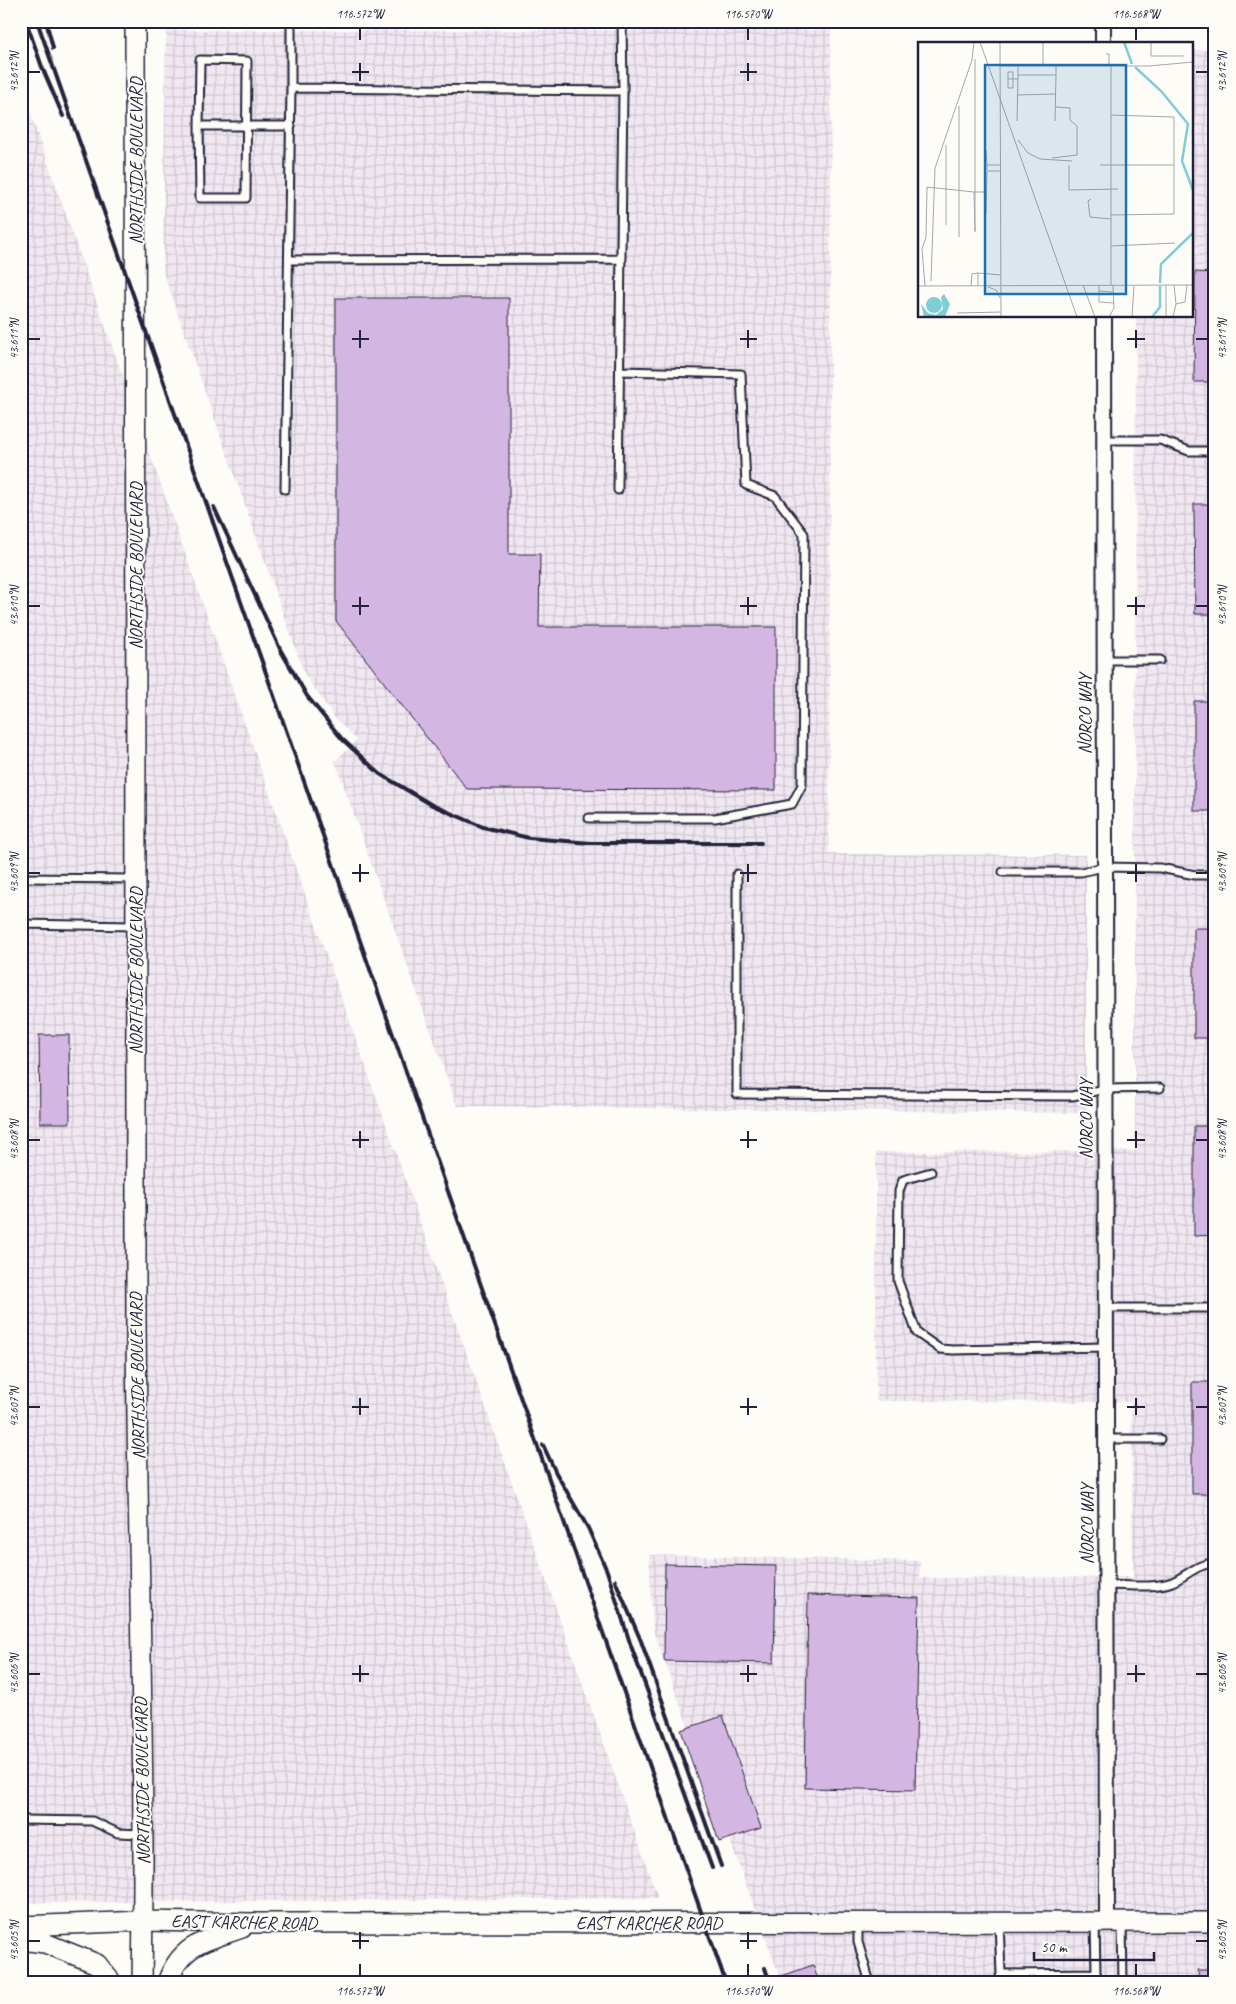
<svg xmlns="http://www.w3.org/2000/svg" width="1236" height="2004" font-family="Caveat,sans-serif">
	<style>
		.industrial { fill: url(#industrial-grid) }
		.building { fill: #d4b6e3; stroke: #22223b }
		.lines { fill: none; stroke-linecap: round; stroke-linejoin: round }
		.lane-casing { stroke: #22223b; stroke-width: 11 }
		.street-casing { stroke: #22223b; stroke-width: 18 }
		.secondary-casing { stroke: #22223b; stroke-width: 22 }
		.lane { stroke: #fdfcf7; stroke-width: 7 }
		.street { stroke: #fdfcf7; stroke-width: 14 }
		.secondary { stroke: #fdfcf7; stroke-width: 19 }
		.rail { stroke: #22223b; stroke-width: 4 }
		.ticks { fill: none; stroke: #22223b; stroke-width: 2 }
		.labels { text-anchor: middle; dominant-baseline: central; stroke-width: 4; stroke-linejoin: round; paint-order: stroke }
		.street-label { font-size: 18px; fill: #22223b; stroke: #fdfcf7 }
		.inset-river { fill: none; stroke: #7dced6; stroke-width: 2.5 }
		.inset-road { fill: none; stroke: #a5a5ac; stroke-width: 1 }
		.view { fill: #1f6fb2; fill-opacity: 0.15; stroke: #1f6fb2; stroke-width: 2.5 }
		.inset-edge { fill: none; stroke: #22223b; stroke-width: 2.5 }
		.neatline { fill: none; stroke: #22223b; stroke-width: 2 }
		.ticks-label { font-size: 12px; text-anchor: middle; fill: #22223b }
	</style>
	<defs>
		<pattern id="industrial-grid" width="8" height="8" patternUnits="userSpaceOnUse" patternTransform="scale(1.25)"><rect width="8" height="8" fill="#f1e7f1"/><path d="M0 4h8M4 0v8" fill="none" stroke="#cec6d0"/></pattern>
	</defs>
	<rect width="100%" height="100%" fill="#fdfcf7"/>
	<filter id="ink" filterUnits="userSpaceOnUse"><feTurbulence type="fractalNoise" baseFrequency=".02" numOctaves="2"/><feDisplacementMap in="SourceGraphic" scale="10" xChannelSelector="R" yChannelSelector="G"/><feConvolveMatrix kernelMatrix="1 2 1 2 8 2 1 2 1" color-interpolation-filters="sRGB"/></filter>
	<g filter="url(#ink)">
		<path class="industrial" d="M166,30H831L829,854L1086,855V1113L457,1106L335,761L357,740L334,717L304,673L163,272Z
			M1192,50H1215V1983H782L653,1630L649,1555L920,1561V1578L1133,1577L1131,1402L876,1401V1152L1135,1151L1136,316H1192Z
			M21,87L442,1284L658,1898L21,1903Z"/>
		<path class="building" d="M1195,272L1215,273V382H1194Z
			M336,298H509V554H540L539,627H776V790L467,789L336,621Z
			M1194,504H1215V614H1195Z
			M1194,701H1215V811H1194Z
			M1194,928H1215V1038H1194Z
			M39,1035H69L70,1123H40Z
			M1194,1126H1215V1235L1194,1236Z
			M1192,1382H1215V1494H1192Z
			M665,1564L776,1566L774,1663L664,1661Z
			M808,1595L919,1598L915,1790L805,1788Z
			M723,1716L761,1828L719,1842L681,1730Z
			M813,1965L819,1983H768V1981Z
			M1198,1970H1215V1983H1199Z"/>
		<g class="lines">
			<g class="lane-casing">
				<path id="lane" d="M291,21V88L623,91L622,21
					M199,126L200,198H246L247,61L200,60L199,126H291
					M289,260L622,259
					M1104,440H1160L1189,451H1215
					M285,489L291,88
					M618,490L623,91
					M1104,660H1160
					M589,818H715L792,804L802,785L804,534L775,496L746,485L741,374L620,371
					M1003,872H1081L1104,867L1160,868L1195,875H1215
					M737,874V1094L1072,1096L1105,1089L1160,1088
					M21,878L136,879
					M21,924L133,926
					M931,1172L903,1180L899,1191L898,1281L917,1333L940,1349L953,1350L1106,1347
					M1106,1308H1215
					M1106,1439H1160
					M1106,1585C1127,1585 1153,1589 1172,1582C1187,1576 1198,1563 1215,1563
					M21,1820L92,1821L118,1833L141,1834
					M858,1922V1942L870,1983
					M999,1922L1001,1974L1096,1973L1101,1983
					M1122,1922L1123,1983
					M1095,1923L1096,1973
					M998,1983L1001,1974"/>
			</g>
			<g class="street-casing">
				<path id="street" d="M1103,21V44
					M1104,316L1107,1922"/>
			</g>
			<g class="secondary-casing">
				<path id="secondary" d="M135,21C138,452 134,882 136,1313C137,1536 146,1759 142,1983
					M21,1926L143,1921L254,1923L1215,1922
					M21,1940L45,1943L97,1964L112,1983
					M167,1983C181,1943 206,1941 242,1928"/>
			</g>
			<use href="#lane" class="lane"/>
			<use href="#street" class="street"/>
			<use href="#secondary" class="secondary"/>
			<path class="rail" d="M26,21L42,67L63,116
				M37,21L726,1983
				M46,21L53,48
				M214,507L281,651L307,696L342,739L380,774L432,805L483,827L529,838L591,843H761
				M543,1445L556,1473L588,1528L607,1571L631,1646L712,1868
				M615,1580L641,1641L721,1866
				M765,1968L770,1983"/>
		</g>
	</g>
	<path class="ticks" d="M360,28V40M748,28V40M1136,28V40M360,63V81M748,63V81M28,72H40M352,72H369M740,72H757M1196,72H1208M360,330V348M748,330V348M1136,330V348M28,339H40M352,339H369M740,339H757M1127,339H1145M1196,339H1208M360,597V615M748,597V615M1136,597V615M28,606H40M352,606H369M740,606H757M1127,606H1145M1196,606H1208M360,864V882M748,864V882M1136,864V882M28,873H40M352,873H369M740,873H757M1127,873H1145M1196,873H1208M360,1131V1148M748,1131V1148M1136,1131V1148M28,1140H40M352,1140H369M740,1140H757M1127,1140H1145M1196,1140H1208M360,1398V1415M748,1398V1415M1136,1398V1415M28,1407H40M352,1407H369M740,1407H757M1127,1407H1145M1196,1407H1208M360,1665V1682M748,1665V1682M1136,1665V1682M28,1674H40M352,1674H369M740,1674H757M1127,1674H1145M1196,1674H1208M360,1932V1949M748,1932V1949M28,1941H40M352,1941H369M740,1941H757M1196,1941H1208M360,1964V1976M748,1964V1976M1136,1964V1976"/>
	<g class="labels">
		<g class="street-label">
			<text transform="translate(136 161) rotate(-90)">NORTHSIDE BOULEVARD</text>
			<text transform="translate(136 566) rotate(-90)">NORTHSIDE BOULEVARD</text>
			<text transform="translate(1085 714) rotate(-90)">NORCO WAY</text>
			<text transform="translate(136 971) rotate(-90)">NORTHSIDE BOULEVARD</text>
			<text transform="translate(1086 1119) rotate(-90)">NORCO WAY</text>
			<text transform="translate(137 1376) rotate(-91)">NORTHSIDE BOULEVARD</text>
			<text transform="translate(1087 1524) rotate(-90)">NORCO WAY</text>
			<text transform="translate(142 1781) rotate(-91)">NORTHSIDE BOULEVARD</text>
			<text transform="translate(244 1922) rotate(1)">EAST KARCHER ROAD</text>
			<text x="649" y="1923">EAST KARCHER ROAD</text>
		</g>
	</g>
	<g transform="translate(918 42)">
		<rect width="275" height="275" fill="#fdfcf7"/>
		<path d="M26,252L32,262L27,275H6L3,262L10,271L18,273L25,267L23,255ZM8 263a8 8 0 1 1 16 0a8 8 0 1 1-16 0Z" fill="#7dced6"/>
		<path class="inset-river" d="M206,0L214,22M217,25L244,50L270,82L264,119L275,148M242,241L243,222L275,191M234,275L242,265V244"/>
		<path class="inset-road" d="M62,0L159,275M82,0L83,275M233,0V14H266M188,12H191V24M57,17V190M82,24H231L275,20M100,24V33H138V24M125,24V0M193,24V243M90,37V46H95V30H90V37H100M100,53L138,52M193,73L256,75V172L193,173M99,79L100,33M137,79L138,33M100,98L110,111L122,117L154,119M68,108L69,123M134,116L159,113V84L152,78V66L138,65M151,123V148L200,147M182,123H256M69,128V123H82M173,157L170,159L172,175L193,177M68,172L69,129H82M28,183V103M57,189L56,150H68M41,195V64M193,204L257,201M13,239L17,126L54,18L56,0M165,243L177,275M181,243V249L195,250M248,243V275M256,243L258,262M0,244L275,243M7,244L4,207L8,195L9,145L56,150M53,244L54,232L60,231M60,244V231L83,233M70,245L78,248L82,256M181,249V260L196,261M39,271L83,270M191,275L196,266L195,243M214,275L216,244M255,275L258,262L267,260L269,243"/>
		<path class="view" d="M67,23H208V252H67Z"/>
		<rect width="275" height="275" class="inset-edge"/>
	</g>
	<rect width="1236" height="2004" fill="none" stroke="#fdfcf7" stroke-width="55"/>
	<path d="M1034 1952v8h120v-8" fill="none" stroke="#22223b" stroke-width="2.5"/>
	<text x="1041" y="1952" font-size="15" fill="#22223b" stroke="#fdfcf7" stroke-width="4" paint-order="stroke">50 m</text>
	<rect x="28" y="28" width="1180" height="1948" class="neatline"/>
	<g class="ticks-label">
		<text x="360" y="18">116.572°W</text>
		<text x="748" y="18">116.570°W</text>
		<text x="1136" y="18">116.568°W</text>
		<text transform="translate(14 72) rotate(-90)" y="4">43.612°N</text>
		<text transform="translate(1222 72) rotate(-90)" y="4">43.612°N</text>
		<text transform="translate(14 339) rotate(-90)" y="4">43.611°N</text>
		<text transform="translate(1222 339) rotate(-90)" y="4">43.611°N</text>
		<text transform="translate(14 606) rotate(-90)" y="4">43.610°N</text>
		<text transform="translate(1222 606) rotate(-90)" y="4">43.610°N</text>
		<text transform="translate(14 873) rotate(-90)" y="4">43.609°N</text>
		<text transform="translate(1222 873) rotate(-90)" y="4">43.609°N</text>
		<text transform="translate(14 1140) rotate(-90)" y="4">43.608°N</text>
		<text transform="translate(1222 1140) rotate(-90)" y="4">43.608°N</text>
		<text transform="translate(14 1407) rotate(-90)" y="4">43.607°N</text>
		<text transform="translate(1222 1407) rotate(-90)" y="4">43.607°N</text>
		<text transform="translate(14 1674) rotate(-90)" y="4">43.606°N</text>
		<text transform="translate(1222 1674) rotate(-90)" y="4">43.606°N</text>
		<text transform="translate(14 1941) rotate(-90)" y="4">43.605°N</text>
		<text transform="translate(1222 1941) rotate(-90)" y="4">43.605°N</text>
		<text x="360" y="1995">116.572°W</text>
		<text x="748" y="1995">116.570°W</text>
		<text x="1136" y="1995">116.568°W</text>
	</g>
</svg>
